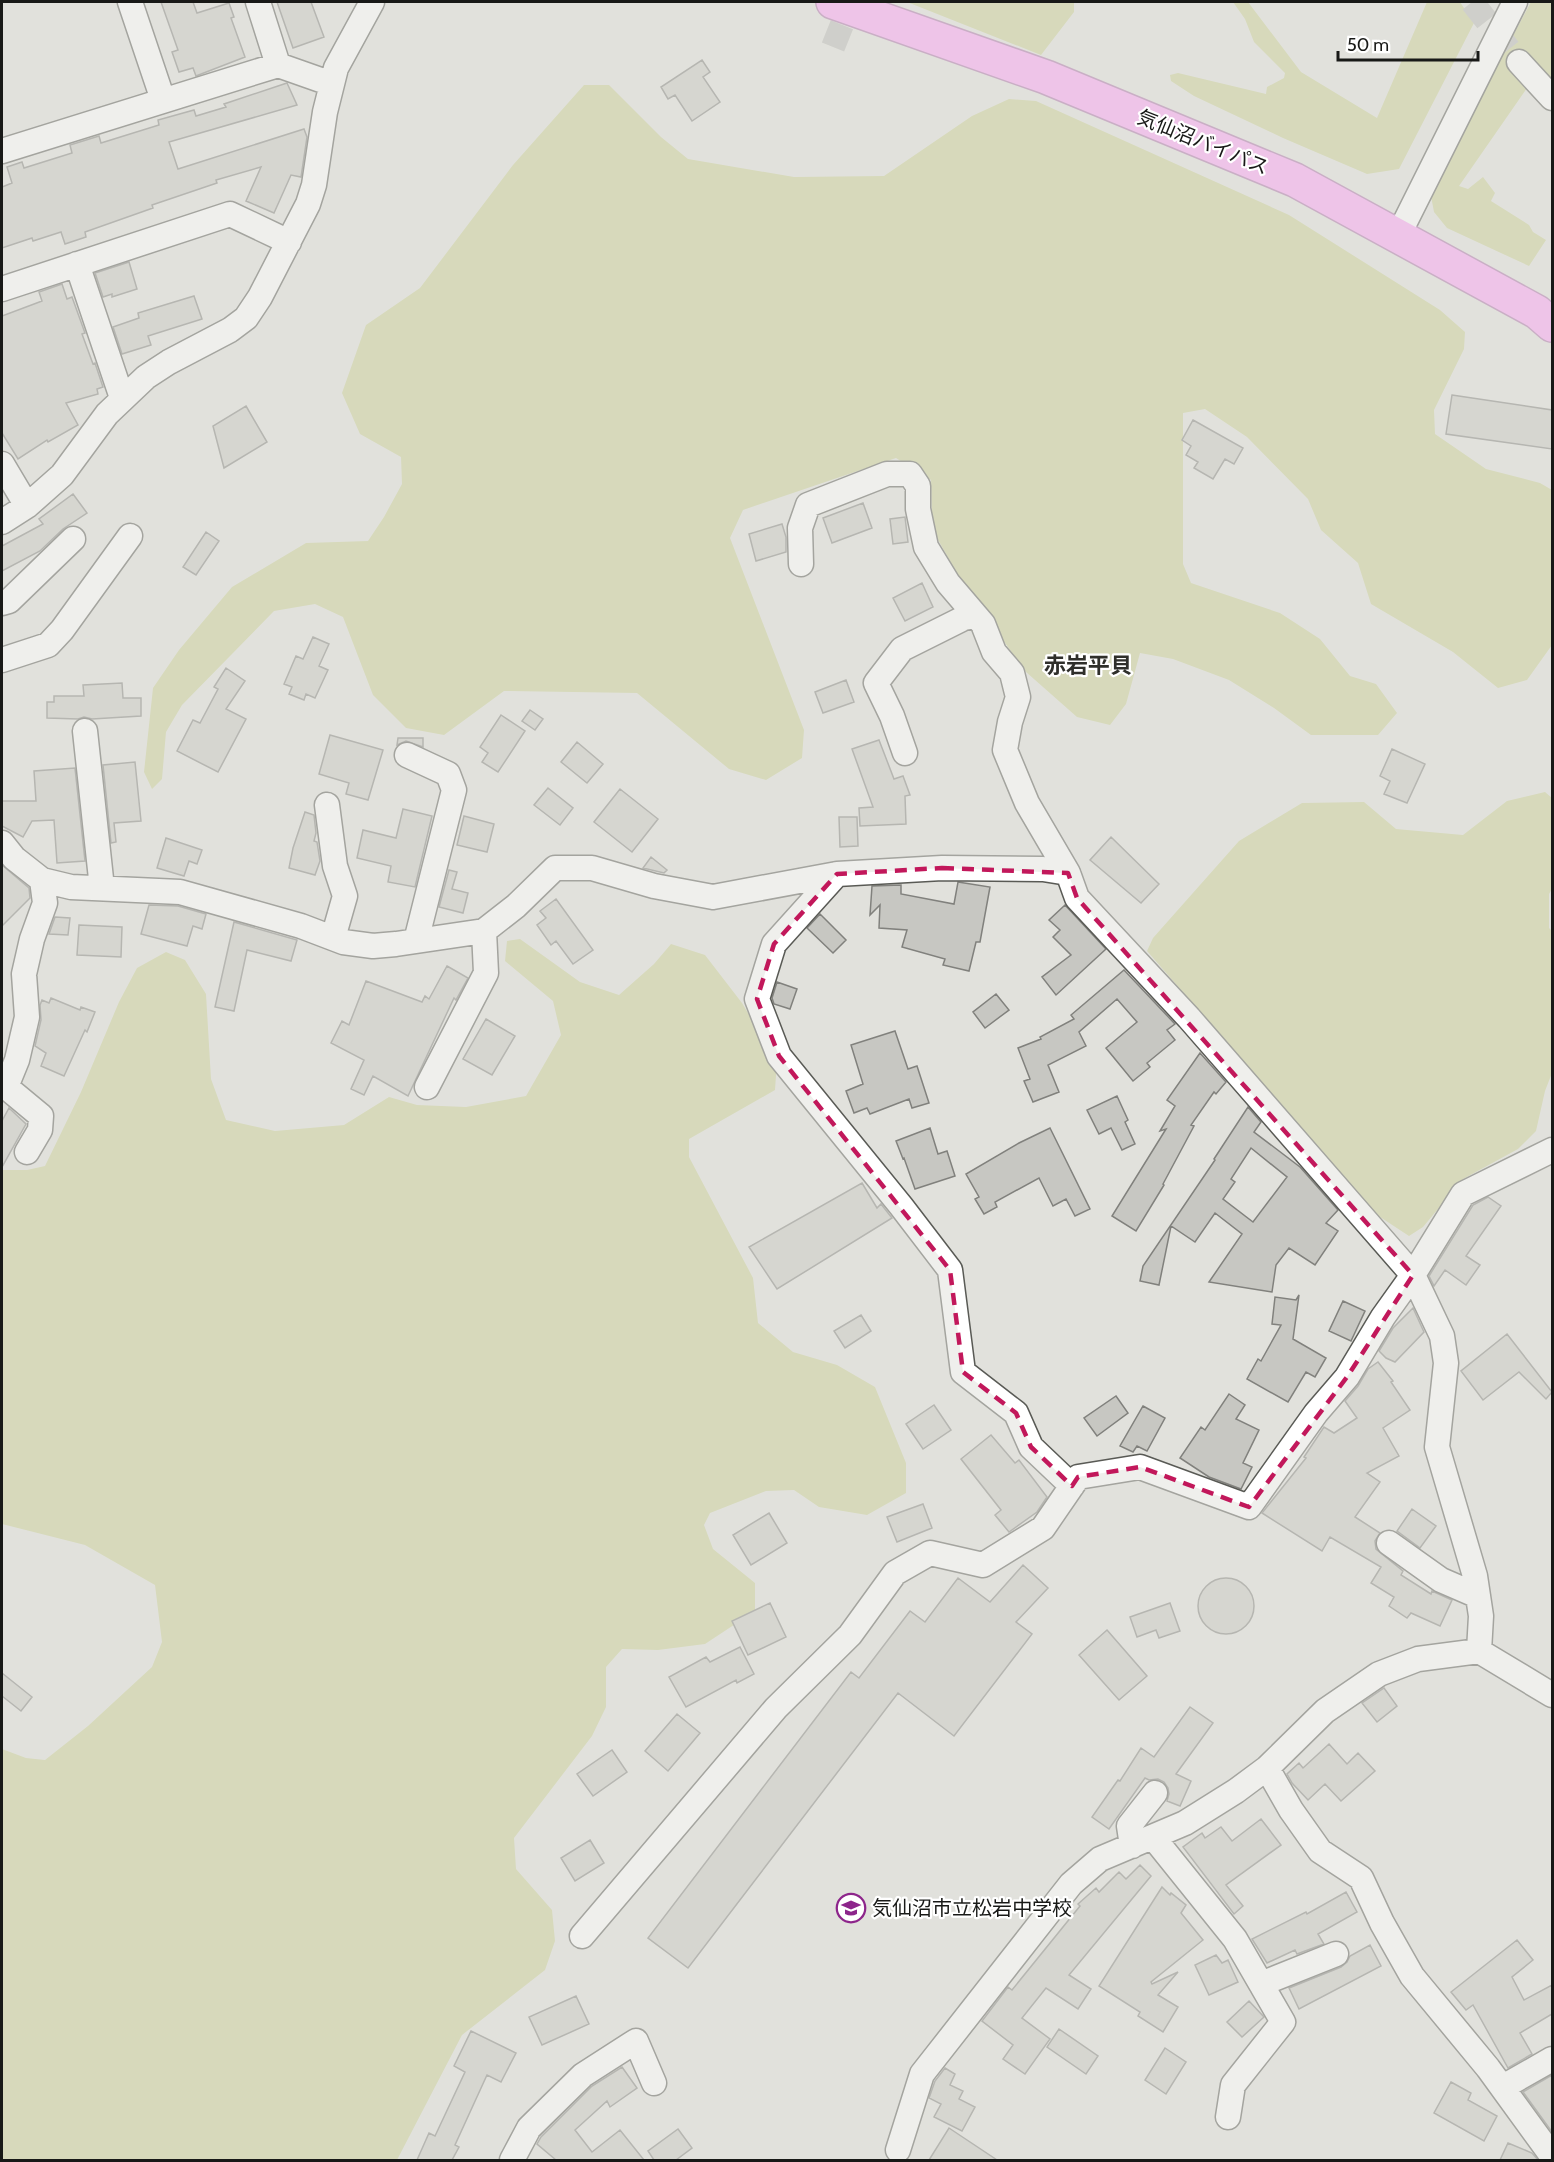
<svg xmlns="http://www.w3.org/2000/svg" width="1554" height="2162" font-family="Cabin,'Noto Sans JP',sans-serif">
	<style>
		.green { fill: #c9cf93 }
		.building { fill: #c7c7c2; stroke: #81817d; stroke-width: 1.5; fill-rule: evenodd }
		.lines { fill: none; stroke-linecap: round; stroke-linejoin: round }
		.minor-tunnel { stroke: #b9b9b5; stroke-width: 24; stroke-dasharray: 24 12; stroke-linecap: butt }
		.minor-casing { stroke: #595a55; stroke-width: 27 }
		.highway-casing { stroke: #ac71a9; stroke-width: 36 }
		.minor { stroke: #fff; stroke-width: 24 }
		.highway { stroke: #fca1f7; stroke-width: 33 }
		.marked { fill: none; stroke: #c2185b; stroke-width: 4.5; stroke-dasharray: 12 8; stroke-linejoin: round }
		.labels { text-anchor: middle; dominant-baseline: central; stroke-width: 4.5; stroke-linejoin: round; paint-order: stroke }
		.street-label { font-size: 20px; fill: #181917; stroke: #fff }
		.poi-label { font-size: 20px; fill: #181917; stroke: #fff; text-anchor: start }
		.quarter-label { font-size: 22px; font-weight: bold; fill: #2f2f2b; stroke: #fff }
	</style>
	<rect width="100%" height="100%" fill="#e1e1dc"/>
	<path class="green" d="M907,2H1074V12L1041,55Z
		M1233,2H1248L1301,72L1377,118L1427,2H1460L1474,23L1399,169L1367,174L1283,138L1194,96L1171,81L1170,75L1178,73L1266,94L1267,87L1284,78L1285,73L1254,42L1245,19Z
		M1531,2H1549L1552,4V77L1548,81L1527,88L1459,186L1468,189L1483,177L1495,193L1491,201L1529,225L1533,232L1546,240L1529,266L1447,228L1434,212L1430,191Z
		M584,85H609L661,137L688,159L794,177L884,176L972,116L1009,99L1036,101L1289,215L1440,310L1465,332L1464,349L1434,410L1435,434L1486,469L1540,483L1552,490V645L1527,680L1498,688L1453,652L1371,604L1358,563L1321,530L1308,499L1247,437L1205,409L1183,413V564L1191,583L1280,613L1320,639L1350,676L1376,684L1397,713L1378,735H1311L1274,708L1229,680L1173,659L1140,653L1126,704L1110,725L1077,717L1026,672L964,586L932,529L931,480L896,458L743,510L730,538L804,730L802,758L766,780L729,769L637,693L504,691L444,735L406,728L373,695L343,617L315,604L274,611L182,705L166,732L162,779L152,789L144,772L153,688L179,650L232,587L306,543L368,541L384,517L402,484L401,457L360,434L342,393L366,325L420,288L513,165Z
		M1545,792L1552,798V889L1549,894V928L1552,931V1073L1545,1091L1536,1131L1518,1149L1463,1179L1423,1227L1409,1236L1377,1215L1147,951L1153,938L1239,841L1302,803L1364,802L1396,829L1463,835L1507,801Z
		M520,939L580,982L619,995L654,964L671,944L705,955L742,1003L777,1061L775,1090L689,1139V1157L753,1278L758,1323L793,1352L837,1365L875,1387L906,1463V1493L867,1515L819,1507L794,1490L766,1491L710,1513L704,1525L713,1549L755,1583V1611L705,1644L658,1650L622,1649L606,1667V1707L592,1736L514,1838L516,1869L552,1910L555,1941L545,1970L462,2035L397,2160H2V1749L26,1758L45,1760L88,1726L152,1667L162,1642L155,1585L85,1545L2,1524V1170H27L45,1166L81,1092L119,1002L137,968L166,952L185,960L206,994L211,1079L226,1120L275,1131L344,1125L389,1097L417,1105L466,1107L526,1096L561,1035L553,1001L505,961L507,941Z"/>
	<path class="building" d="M161,2H193L197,13L229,3L234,17L231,18L245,57L196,76L193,68L179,72L172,52L178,50Z
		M277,2H311L324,37L293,48Z
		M702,60L710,72L703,77L720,102L692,121L675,95L668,99L661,87Z
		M287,83L297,105L169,142L178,169L304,129L307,137L301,177L291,175L274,213L246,201L261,167L216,180L217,183L152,205L153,208L85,232L86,237L65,244L61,232L33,241L32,238L2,248V187L12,183L7,167L22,162L24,168L72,153L70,145L99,136L101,143L159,125L158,120L194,110L196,116L226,107L224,104Z
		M129,262L137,289L112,297V294L103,297L95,273Z
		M62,284L67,299L72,297L85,333L82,334L93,364L95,363L103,387L97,389L98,394L66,403L78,425L48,442L47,440L18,459L2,433V316L42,301L39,292Z
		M194,296L202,319L148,336L151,345L122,354L113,327L139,318L138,313Z
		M1452,395L1552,410V449L1446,434Z
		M246,406L267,442L224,468L213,426Z
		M1193,420L1243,448L1234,464L1225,459L1213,479L1194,468L1198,462L1186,455L1191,446L1182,440Z
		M73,494L87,513L63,529L40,551L2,571V546L43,524L39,519Z
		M863,503L872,528L832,543L823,518Z
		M905,517L908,542L893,544L890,519Z
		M782,524L786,537V552L756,561L749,534Z
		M206,532L219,541L196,575L183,567Z
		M922,583L933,607L905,621L893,598Z
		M313,637L329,644L319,666L328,670L315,698L306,694L304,700L289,694L292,687L284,684L296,656L303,659Z
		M226,668L245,681L226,709L246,719L218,772L177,751L193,720L200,723L218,689L214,687Z
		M846,680L854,702L823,713L815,692Z
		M122,683L123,698H141V716L92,719L84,717L78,719L47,718V702H54V696H84L83,685Z
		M530,710L543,719L535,730L522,721Z
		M501,715L525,731L498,772L482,762L488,753L480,747Z
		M330,735L383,750L368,800L346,794L349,783L319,774Z
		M398,738H423V747L406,741L397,745Z
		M879,740L894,779L903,776L910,795L905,796L906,824L860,826L859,808L873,807L852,749Z
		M577,742L603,764L587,783L561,762Z
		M1392,749L1425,764L1407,803L1384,794L1390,781L1380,776Z
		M135,762L141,821L114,823L116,842L111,843L103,765Z
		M75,768L85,861L57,863L54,820L32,821L23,837L2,826V801H36L34,771Z
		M548,788L573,808L560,825L534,805Z
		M620,789L658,819L632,852L594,822Z
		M403,809L432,816L415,887L388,882L391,866L357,858L363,830L396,838Z
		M305,812L314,815L316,833L314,841L317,842L320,861L315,875L289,868L293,848Z
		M464,816L494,824L487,852L457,845Z
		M839,817H857L858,846L840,847Z
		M1111,837L1159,884L1141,903L1090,860Z
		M166,838L202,850L197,864L189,861L184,876L157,868Z
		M651,857L667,870L664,873L643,868Z
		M2,865L29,888L30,898L2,926Z
		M449,870L457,872L452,889L468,893L463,913L439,907Z
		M958,882L990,887L980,942H976L969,971L943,965L945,959L902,947L907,930L879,928L880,905L870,915L872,886L901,885V894L954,904Z
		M556,899L593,950L573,964L556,941L551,945L537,925L546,918L540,911Z
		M149,905L178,906L206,914L202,929L193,926L187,946L141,934Z
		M1065,905L1106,949L1056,995L1042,977L1071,955L1053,937L1060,930L1049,920Z
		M820,914L846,940L833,953L807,928Z
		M55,917L70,918L68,935L49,934Z
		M234,922L297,940L291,961L247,950L234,1011L215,1007Z
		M79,925L122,927L121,957L77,955Z
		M447,966L468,978L456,1000L454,998L408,1096L373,1076L364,1095L351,1089L364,1060L331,1043L342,1021L349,1025L366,981L422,1002L425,996L429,999Z
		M1124,970L1175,1024L1167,1030L1175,1040L1147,1063L1150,1067L1133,1081L1106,1048L1137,1022L1117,999L1079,1032L1086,1046L1048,1065L1059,1092L1033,1102L1024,1081L1030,1079L1018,1048L1041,1039L1040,1037L1074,1019L1071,1015Z
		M777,982L797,989L790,1009L774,1004L772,998Z
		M996,994L1009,1010L985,1028L973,1012Z
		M51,998L80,1010L81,1007L95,1012L87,1032L85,1030L64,1076L41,1066L46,1053L35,1046L41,1020L40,1005L42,1000L49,1003Z
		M486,1019L515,1036L492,1075L463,1059Z
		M895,1031L908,1069L917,1066L929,1103L912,1108L909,1099L870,1114L867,1108L854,1113L846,1091L863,1084L851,1045Z
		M1200,1053L1226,1082L1216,1094L1214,1092L1191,1125L1194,1126L1163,1184L1164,1185L1136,1231L1112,1216L1166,1129L1160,1131L1175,1106L1167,1100Z
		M1117,1096L1128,1120L1125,1122L1135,1144L1122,1150L1111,1128L1099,1134L1087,1110Z
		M1248,1107L1261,1122L1254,1132L1300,1167L1338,1210L1326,1223L1338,1231L1315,1265L1289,1248L1276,1265L1272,1292L1209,1282L1242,1234L1215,1213L1195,1242L1171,1226L1159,1285L1140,1281L1143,1266L1215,1160L1214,1159ZM1251,1148L1287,1177L1253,1222L1223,1199L1235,1182L1231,1179Z
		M9,1108L26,1124L2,1167V1121Z
		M930,1128L938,1154L947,1151L955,1176L915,1189L904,1158L903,1159L896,1141Z
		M1050,1128L1090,1209L1075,1216L1066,1199L1053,1206L1039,1178L995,1202L997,1207L984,1214L975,1199L979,1197L966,1174L1019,1143Z
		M862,1183L877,1208L881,1204L892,1218L777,1289L749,1247Z
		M1488,1197L1501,1206L1466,1256L1480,1265L1466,1285L1445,1270L1434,1286L1429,1276L1473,1205Z
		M1299,1295L1293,1339L1326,1358L1315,1377L1306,1372L1288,1402L1247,1379L1258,1359L1261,1361L1281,1325L1272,1324L1275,1297L1296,1300Z
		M1343,1301L1365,1311L1351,1341L1329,1331Z
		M1413,1308L1424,1332L1395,1362L1386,1358L1379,1351L1393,1328Z
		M861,1315L871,1331L845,1348L834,1331Z
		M1507,1334L1552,1392L1546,1399L1519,1372L1483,1400L1461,1371Z
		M1378,1362L1393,1381L1391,1382L1410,1410L1383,1428L1399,1456L1367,1473L1380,1482L1355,1517L1380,1533L1375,1541L1376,1549L1403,1571L1401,1575L1431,1594L1432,1591L1452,1600L1440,1626L1411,1613L1407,1618L1389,1606L1394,1597L1371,1583L1381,1567L1330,1537L1322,1551L1262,1513L1306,1458L1304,1457L1324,1427L1334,1433L1357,1418L1345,1401L1358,1386L1368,1369Z
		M1229,1394L1245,1405L1236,1419L1259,1430L1243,1463L1252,1467L1241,1489L1209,1477L1180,1458L1201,1427L1205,1430Z
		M1116,1396L1128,1413L1097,1436L1084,1418Z
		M934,1405L951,1430L923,1449L906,1424Z
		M1143,1406L1165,1418L1147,1451L1137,1446L1133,1452L1120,1446Z
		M991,1435L1015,1463L1019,1460L1047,1497L1037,1512L1009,1532L995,1515L1001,1510L961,1459Z
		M923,1504L932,1528L897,1542L887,1517Z
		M1412,1509L1436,1526L1420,1548L1397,1531Z
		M769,1513L787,1543L751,1565L733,1535Z
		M1023,1565L1048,1588L1016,1622L1032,1634L954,1736L898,1693L688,1968L648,1938L851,1672L859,1678L910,1611L925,1622L958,1578L990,1602Z
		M1198 1606a28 28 0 1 1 56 0a28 28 0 1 1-56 0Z
		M770,1603L786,1637L748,1655L732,1621Z
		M1170,1603L1180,1631L1159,1638L1156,1630L1137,1637L1130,1617Z
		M1107,1630L1147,1676L1119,1700L1079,1655Z
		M740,1647L754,1674L737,1683L736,1680L686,1707L669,1677L706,1657L710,1662Z
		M2,1673L32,1697L21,1711L2,1696Z
		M1384,1688L1397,1706L1377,1722L1362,1703Z
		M1190,1707L1213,1723L1176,1774L1191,1781L1180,1806L1167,1801L1169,1794L1168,1788L1164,1782L1158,1779L1149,1780L1145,1778L1109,1829L1092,1817L1118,1780L1120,1781L1141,1748L1154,1757Z
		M677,1714L700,1733L668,1771L645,1751Z
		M1329,1744L1347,1764L1358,1753L1375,1771L1341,1801L1325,1784L1308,1800L1292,1783L1287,1774L1299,1763L1303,1768Z
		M612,1750L627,1772L593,1796L577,1774Z
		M1261,1819L1281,1845L1226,1885L1243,1906L1234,1914L1183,1847L1202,1833L1205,1838L1221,1827L1232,1841Z
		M590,1840L604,1863L575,1881L561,1858Z
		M1140,1865L1151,1876L1069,1975L1091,1989L1078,2009L1046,1988L1022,2018L1050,2039L1025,2074L1003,2059L1013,2045L982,2021L1008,1987L1012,1990L1080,1906L1078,1904L1096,1888L1099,1892L1119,1872L1126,1879Z
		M1162,1887L1170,1895L1171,1893L1186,1905L1181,1913L1203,1940L1151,1982L1152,1984L1178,1972L1158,1995L1178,2007L1163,2032L1138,2016L1140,2012L1099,1986Z
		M1346,1892L1357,1912L1318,1934L1324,1944L1297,1954L1295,1950L1267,1963L1252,1939L1306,1912L1307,1914Z
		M1517,1940L1533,1960L1512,1977L1524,2000L1552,1985V2014L1520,2033L1532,2054L1508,2068L1473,2005L1466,2010L1451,1992Z
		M1370,1945L1381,1966L1299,2009L1289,1988L1341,1967L1347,1962L1350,1956Z
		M1216,1955L1222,1963L1228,1960L1238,1982L1209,1995L1195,1965Z
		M576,1996L589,2024L542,2045L529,2017Z
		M1249,2001L1264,2017L1242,2037L1227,2022Z
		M1059,2029L1098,2056L1086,2074L1047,2047Z
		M471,2031L516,2053L501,2082L487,2075L455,2145L459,2147L452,2160H417L429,2133L435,2136L465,2072L454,2066Z
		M1165,2048L1186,2062L1166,2094L1145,2080Z
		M622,2067L637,2088L610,2107L607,2101L575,2130L592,2152L620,2130L644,2160H556L537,2144L541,2137L592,2086Z
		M945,2068L955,2074L950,2085L963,2091L959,2099L975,2107L962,2131L934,2117L941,2104L929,2098L935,2081Z
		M1552,2075V2132L1523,2092Z
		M1451,2082L1471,2093L1468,2100L1497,2116L1484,2141L1434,2113Z
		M949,2128L997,2160H929Z
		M678,2129L692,2148L676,2160H654L648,2151Z
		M1508,2143L1532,2153L1538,2160H1500Z"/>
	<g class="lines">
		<path class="minor-tunnel" d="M1472,2L1519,62
			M833,47L851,2"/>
		<g class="minor-casing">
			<path id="minor" d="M130,2L163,100
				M258,2L278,65
				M1519,62L1552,98
				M2,151L278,65L332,84
				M1398,236L1515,2
				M77,264L122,398
				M2,289L230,214L289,242
				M2,464L27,506
				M2,522L27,506L62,475L107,414L146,377L169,362L230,330L246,318L260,297L308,204L314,185L325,112L336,68L372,2
				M801,564L800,528L808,505L887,474H910L918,486V509L926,547L948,583L983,624L994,652L1012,673L1018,697L1010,722L1005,750L1027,803L1068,873
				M2,603L9,601L73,539
				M2,660L48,645L62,630L130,536
				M85,731L102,888
				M905,753L892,716L876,683L902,649L964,618L976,616
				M407,755L448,774L454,790L416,941
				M327,805L335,866L345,896L333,938
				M2,843L14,858L42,880L71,887L180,892L301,926L343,942L373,946L396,944L484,931L516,906L555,868H592L654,886L713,897L837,874L942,868L1043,869L1068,873L1077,898L1189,1018L1413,1275L1383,1317L1347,1377L1316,1413L1249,1507L1140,1467L1078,1477L1043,1528L983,1565L930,1553L895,1573L850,1635L776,1708L582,1936
				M837,874L774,944L757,999L779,1056L901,1206L950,1270L963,1372L1016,1413L1031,1447L1072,1486
				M427,1087L486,973L484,931
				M27,1152L40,1130L41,1116L6,1087L17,1060L27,1017L24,974L32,939L45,903L42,880
				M1389,1543L1441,1580L1478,1596
				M1479,1651L1481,1616L1475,1576L1437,1447L1446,1363L1442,1336L1413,1275L1463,1194L1552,1150
				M1267,1768L1291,1810L1320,1851L1361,1878L1382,1923L1412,1976L1488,2068L1552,2156
				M1153,1837L1235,1939L1283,2022L1233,2085L1228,2117
				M1132,1846L1129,1826L1155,1793
				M1261,1984L1336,1954
				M1503,2087L1552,2059
				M898,2150L922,2074L1071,1884L1100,1859L1185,1823L1236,1791L1267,1768L1325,1711L1379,1674L1418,1659L1479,1651L1552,1695
				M512,2160L529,2128L583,2075L636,2041L654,2083"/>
		</g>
		<g class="highway-casing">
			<path id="highway" d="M833,2L1046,77L1295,180L1537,312L1552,325"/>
		</g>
		<use href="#minor" class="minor"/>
		<use href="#highway" class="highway"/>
	</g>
	<path d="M0 0H1554V2162H0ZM942,868L1068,873L1077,898L1413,1275L1347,1377L1249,1507L1140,1467L1078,1477L1072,1486L1031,1447L1016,1413L963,1372L950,1270L779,1056L757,999L774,944L837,874Z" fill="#e1e1dc" fill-opacity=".55" fill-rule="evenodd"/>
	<path class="marked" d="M942,868L1068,873L1077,898L1413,1275L1347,1377L1249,1507L1140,1467L1078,1477L1072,1486L1031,1447L1016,1413L963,1372L950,1270L779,1056L757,999L774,944L837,874Z"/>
	<defs>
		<g id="school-ring" transform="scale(1.5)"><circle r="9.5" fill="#fff" stroke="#8d258b" stroke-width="1.5"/><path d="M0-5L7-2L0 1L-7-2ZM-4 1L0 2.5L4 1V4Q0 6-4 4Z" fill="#8d258b"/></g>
	</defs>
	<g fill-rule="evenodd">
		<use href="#school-ring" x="851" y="1908"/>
	</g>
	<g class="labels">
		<g class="street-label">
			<text transform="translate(1203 142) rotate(22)">気仙沼バイパス</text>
		</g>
		<g class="poi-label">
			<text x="872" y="1908">気仙沼市立松岩中学校</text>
		</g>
		<g class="quarter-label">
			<text x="1088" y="665">赤岩平貝</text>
		</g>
	</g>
	<rect width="1554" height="2162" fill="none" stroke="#181917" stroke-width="6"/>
	<path d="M1338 51v9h140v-9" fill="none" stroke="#181917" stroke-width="3"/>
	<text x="1347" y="51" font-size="18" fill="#181917" stroke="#ffffff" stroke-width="4.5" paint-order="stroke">50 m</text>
</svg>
